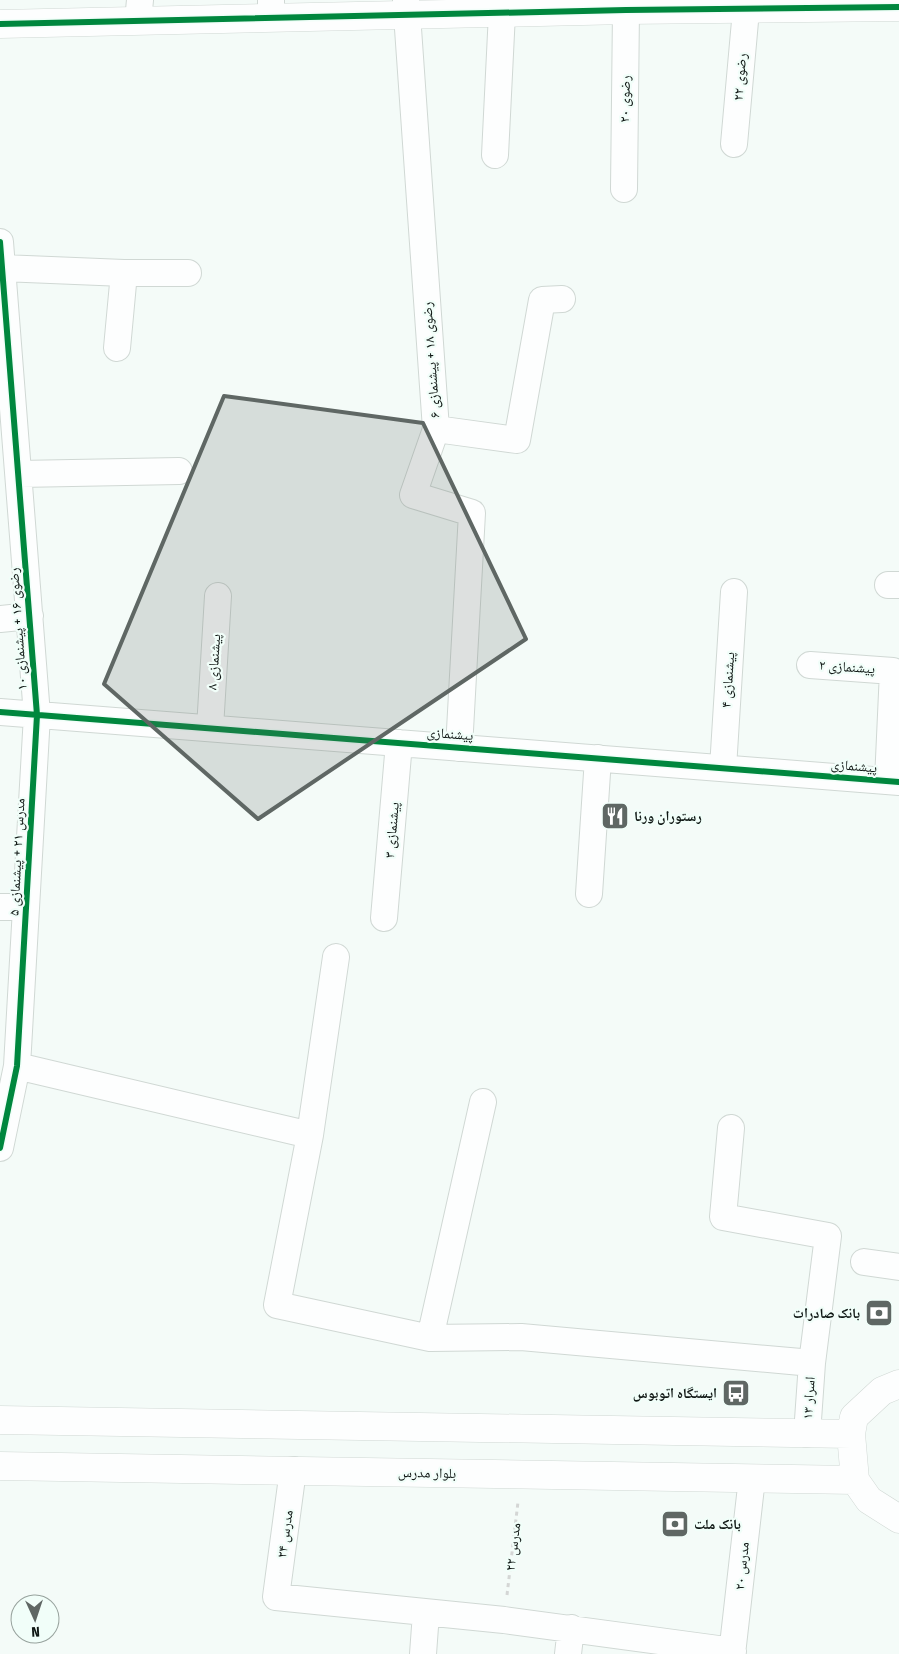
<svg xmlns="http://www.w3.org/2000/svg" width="899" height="1654" font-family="'Fira Sans Condensed','Noto Naskh Arabic',sans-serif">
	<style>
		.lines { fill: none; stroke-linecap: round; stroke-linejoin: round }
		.minor-casing { stroke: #d0d8d4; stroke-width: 28 }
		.tertiary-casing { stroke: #d0d8d4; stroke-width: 29 }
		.secondary-casing { stroke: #d0d8d4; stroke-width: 29 }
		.path { stroke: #d4d6d5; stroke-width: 3; stroke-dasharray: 4 4; stroke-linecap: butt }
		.minor { stroke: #fdfefe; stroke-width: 26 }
		.tertiary { stroke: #fdfefe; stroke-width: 28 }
		.secondary { stroke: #fdfefe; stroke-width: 28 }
		.cycleway-casing { stroke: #f1fef9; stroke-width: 9 }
		.cycleway { stroke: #00873e; stroke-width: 6 }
		.marked { fill: #5f6764; fill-opacity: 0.2; stroke: #5f6764; stroke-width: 4; stroke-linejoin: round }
		.labels { text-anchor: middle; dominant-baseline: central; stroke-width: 4.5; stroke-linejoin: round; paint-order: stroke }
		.street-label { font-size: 14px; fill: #0f1714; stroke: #f1fef9 }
		.poi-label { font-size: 14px; font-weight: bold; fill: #0f1714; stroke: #f1fef9; text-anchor: start }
	</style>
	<rect width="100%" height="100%" fill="#f4fbf8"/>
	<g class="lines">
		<g class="minor-casing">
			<path id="minor" d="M271,0V18
				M406,0L436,429L413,495L472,513L459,748
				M138,21L140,0
				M734,144L746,10L749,0
				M495,155L502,13
				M624,189L626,10
				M0,242L37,715L17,1066L0,1148
				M2,268L124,273H188
				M117,348L124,273
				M436,429L517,440L542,300L562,299
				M19,474L179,471
				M888,585H899
				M0,619L30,616
				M810,665L893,671L888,781
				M0,712L899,782
				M210,728L218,596
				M723,768L734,592
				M589,894L598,758
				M0,907H26
				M384,918L399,743
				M17,1066L310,1135L277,1305L430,1338L483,1102
				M310,1135L336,957
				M864,1262L899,1267
				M430,1338L521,1337L812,1363L828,1236L723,1217L731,1128
				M807,1434L812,1363
				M293,1470L276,1597L504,1620L733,1651
				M423,1654L426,1613
				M568,1654L571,1628
				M732,1654L752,1478"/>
		</g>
		<g class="tertiary-casing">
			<path id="tertiary" d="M0,24L626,10L899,7"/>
		</g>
		<g class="secondary-casing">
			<path id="secondary" d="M899,1384L882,1391L854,1417L851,1434L855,1480L869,1500L899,1519
				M0,1420L851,1434
				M0,1466L855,1480"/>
		</g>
		<path class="path" d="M507,1595L518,1502"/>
		<use href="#minor" class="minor"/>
		<use href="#tertiary" class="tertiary"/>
		<use href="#secondary" class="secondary"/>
		<g class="cycleway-casing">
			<path id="cycleway" d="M0,24L626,10L899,7
				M0,242L37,715L17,1066L0,1148
				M0,712L899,782"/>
		</g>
		<use href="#cycleway" class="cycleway"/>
	</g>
	<path class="marked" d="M224,396L423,423L526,639L258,819L104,684Z"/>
	<defs>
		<g id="restaurant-square" transform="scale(1.4375)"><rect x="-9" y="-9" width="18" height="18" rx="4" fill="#5f6764" stroke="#f1fef9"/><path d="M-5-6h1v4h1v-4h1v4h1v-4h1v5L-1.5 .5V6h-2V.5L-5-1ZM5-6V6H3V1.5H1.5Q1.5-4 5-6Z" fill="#fff"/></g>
		<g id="bank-square" transform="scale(1.4375)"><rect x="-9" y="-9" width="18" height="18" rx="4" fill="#5f6764" stroke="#f1fef9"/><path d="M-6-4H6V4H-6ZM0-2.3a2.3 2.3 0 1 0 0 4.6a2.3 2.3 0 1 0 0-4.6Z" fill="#fff"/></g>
		<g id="bus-square" transform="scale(1.4375)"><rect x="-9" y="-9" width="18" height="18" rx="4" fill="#5f6764" stroke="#f1fef9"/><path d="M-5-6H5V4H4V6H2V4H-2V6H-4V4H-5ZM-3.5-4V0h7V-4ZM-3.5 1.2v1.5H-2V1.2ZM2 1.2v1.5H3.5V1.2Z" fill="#fff"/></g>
	</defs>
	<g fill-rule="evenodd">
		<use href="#restaurant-square" x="615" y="816"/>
		<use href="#bank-square" x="879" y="1313"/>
		<use href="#bus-square" x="736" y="1393"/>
		<use href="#bank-square" x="675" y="1524"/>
	</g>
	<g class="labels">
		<g class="street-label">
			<text transform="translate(740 77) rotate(-85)">رضوی ۲۲</text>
			<text transform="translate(625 99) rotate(-89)">رضوی ۲۰</text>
			<text transform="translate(431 360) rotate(-94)">رضوی ۱۸ + پیشنمازی ۶</text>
			<text transform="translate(18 629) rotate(-94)">رضوی ۱۶ + پیشنمازی ۱۰</text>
			<text transform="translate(214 662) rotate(-86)">پیشنمازی ۸</text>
			<text transform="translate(847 667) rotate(4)">پیشنمازی ۲</text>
			<text transform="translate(728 680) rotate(-86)">پیشنمازی ۴</text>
			<text transform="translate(450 734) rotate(4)">پیشنمازی</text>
			<text transform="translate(854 766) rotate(5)">پیشنمازی</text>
			<text transform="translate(392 830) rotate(-85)">پیشنمازی ۳</text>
			<text transform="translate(17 857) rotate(-87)">مدرس ۲۱ + پیشنمازی ۵</text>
			<text transform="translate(809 1398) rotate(-86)">اسرار ۱۳</text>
			<text transform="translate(427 1473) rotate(1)">بلوار مدرس</text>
			<text transform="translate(285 1534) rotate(-82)">مدرس ۲۴</text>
			<text transform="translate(513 1547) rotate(-83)">مدرس ۲۲</text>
			<text transform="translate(742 1566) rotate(-84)">مدرس ۲۰</text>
		</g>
		<g class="poi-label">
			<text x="634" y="816">رستوران ورنا</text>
			<text x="860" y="1313" text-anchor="end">بانک صادرات</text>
			<text x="717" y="1393" text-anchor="end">ایستگاه اتوبوس</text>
			<text x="694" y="1524">بانک ملت</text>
		</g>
	</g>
	<g transform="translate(35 1619) rotate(177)"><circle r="24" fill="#f1fef9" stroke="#97a29d"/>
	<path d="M0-4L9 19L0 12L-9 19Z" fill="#5f6764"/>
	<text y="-8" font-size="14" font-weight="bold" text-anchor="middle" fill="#0f1714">N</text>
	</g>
</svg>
